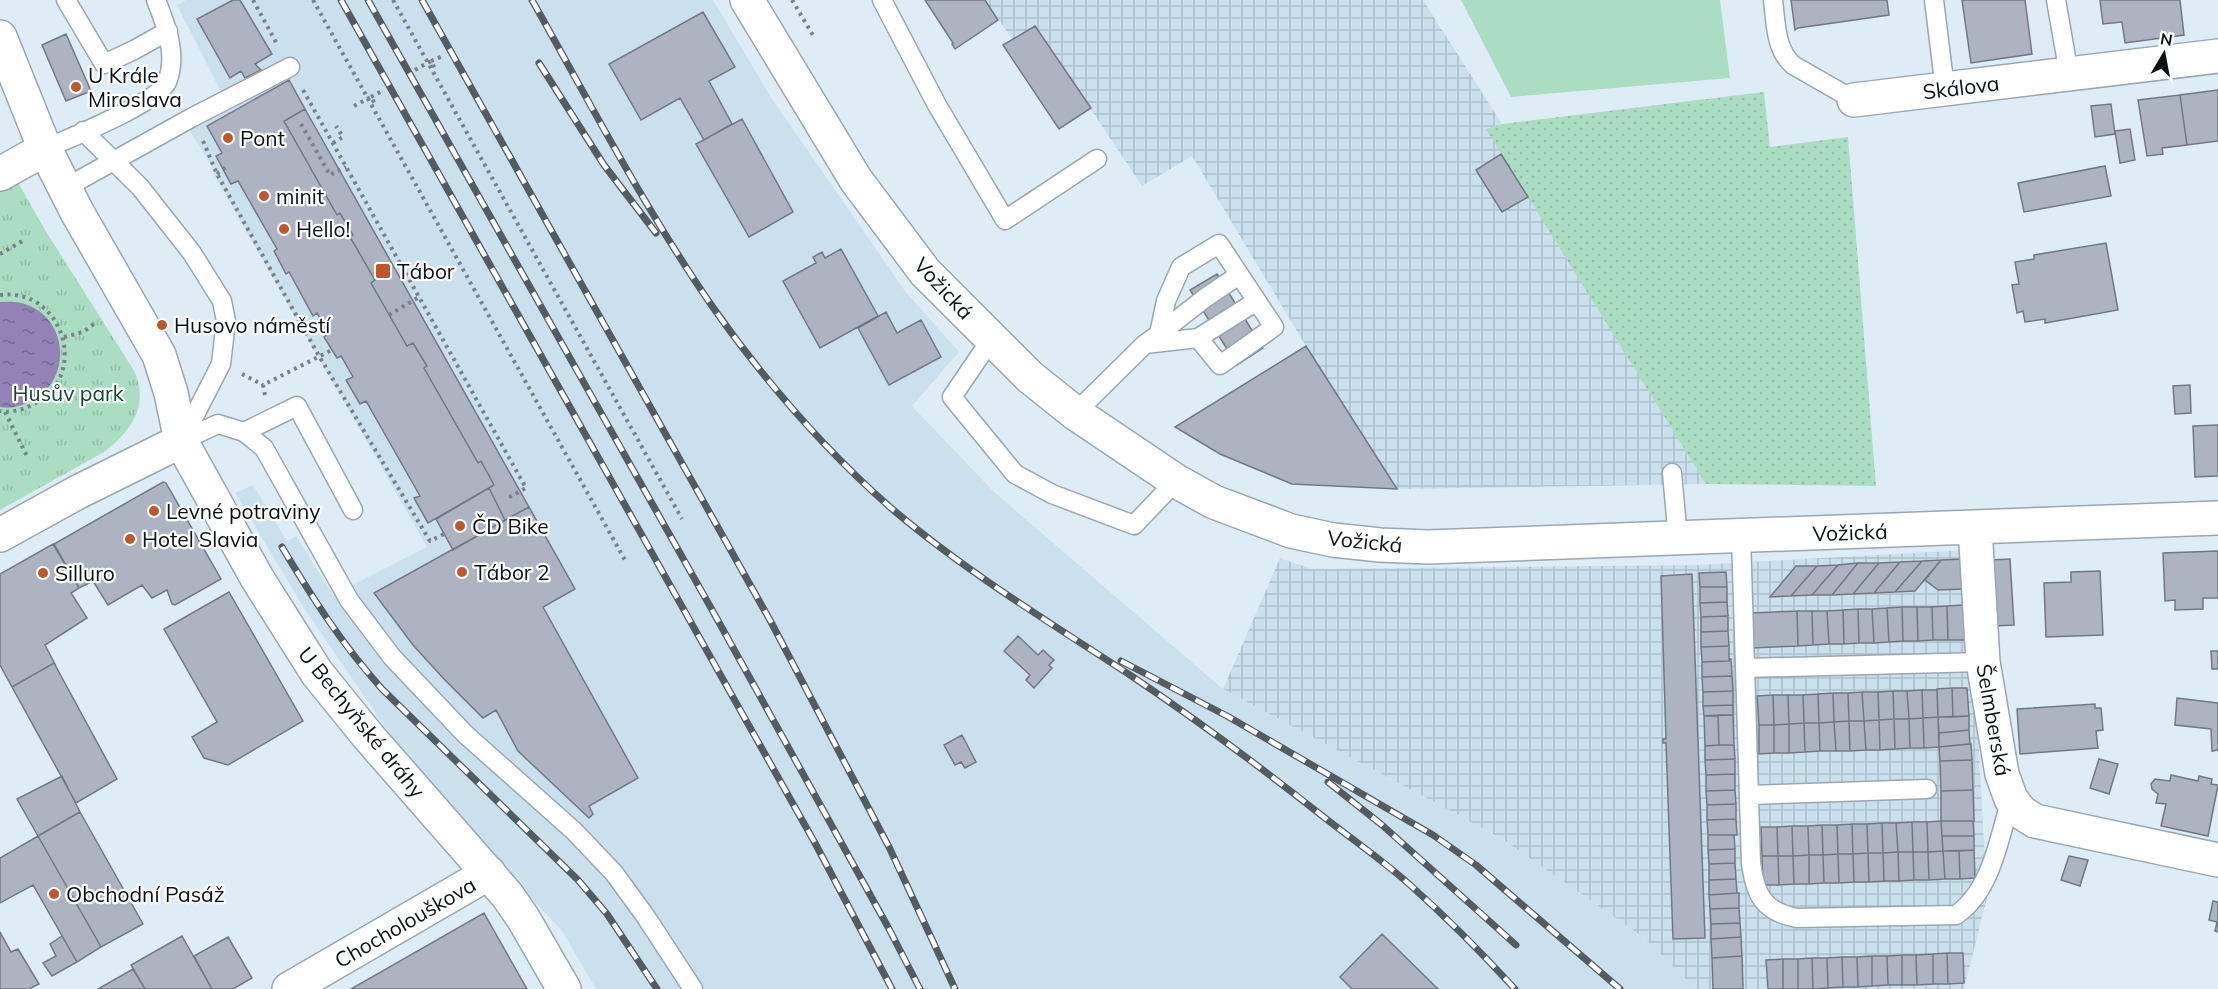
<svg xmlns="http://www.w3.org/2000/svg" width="2218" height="989" font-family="Mulish,sans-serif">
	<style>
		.built { fill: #cae1ed }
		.industrial { fill: url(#industrial-grid) }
		.grass { fill: url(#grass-dots) }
		.park { fill: url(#park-tufts) }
		.pitch { fill: #aaddc1 }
		.water { fill: url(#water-ripples) }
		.building { fill: #adb3c0; stroke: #727883; stroke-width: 1.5 }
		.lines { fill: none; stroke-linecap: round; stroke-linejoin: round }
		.service-casing { stroke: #99a7af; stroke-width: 21 }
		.minor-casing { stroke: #99a7af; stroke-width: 36 }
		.path { stroke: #788288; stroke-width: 4; stroke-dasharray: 3 4.5; stroke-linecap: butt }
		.service { stroke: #fff; stroke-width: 18 }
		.minor { stroke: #fff; stroke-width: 33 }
		.rail-casing { stroke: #535c61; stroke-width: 7 }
		.rail { stroke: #fff; stroke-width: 4.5; stroke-dasharray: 14; stroke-linecap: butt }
		.poi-dot { fill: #be582a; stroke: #fff; stroke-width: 2 }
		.labels { text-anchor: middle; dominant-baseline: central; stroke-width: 4.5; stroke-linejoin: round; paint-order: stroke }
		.poi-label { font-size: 21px; fill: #0b1013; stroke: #fff; text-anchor: start }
		.street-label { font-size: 21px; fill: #0b1013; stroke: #fff }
		.park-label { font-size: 21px; fill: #14442f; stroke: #fff }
	</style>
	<defs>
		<pattern id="industrial-grid" width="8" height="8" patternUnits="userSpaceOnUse" patternTransform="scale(1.5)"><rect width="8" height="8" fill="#cae1ed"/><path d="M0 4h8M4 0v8" fill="none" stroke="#acc0ca"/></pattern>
		<pattern id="grass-dots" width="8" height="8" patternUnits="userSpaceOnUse" patternTransform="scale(1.5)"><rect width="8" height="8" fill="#aaddc1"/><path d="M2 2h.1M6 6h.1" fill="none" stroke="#91bda5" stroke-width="1.8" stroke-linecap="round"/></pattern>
		<pattern id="park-tufts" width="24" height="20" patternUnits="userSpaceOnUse" patternTransform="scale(1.5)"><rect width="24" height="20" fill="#aaddc1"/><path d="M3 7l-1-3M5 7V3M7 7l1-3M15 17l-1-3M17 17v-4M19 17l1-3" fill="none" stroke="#91bda5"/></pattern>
		<pattern id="water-ripples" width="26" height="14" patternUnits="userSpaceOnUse" patternTransform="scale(1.5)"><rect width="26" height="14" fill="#9382b5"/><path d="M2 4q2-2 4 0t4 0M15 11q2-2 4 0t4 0" fill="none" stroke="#766992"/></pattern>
	</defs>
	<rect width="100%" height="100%" fill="#deedf5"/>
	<path class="built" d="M186,0H713L772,99L905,291L959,352L912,406L994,492L1223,689L1499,837L1643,937L1696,989H596L562,931L424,784L304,608L235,493L253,485L287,541L296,536L333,595L427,547L213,173H216L181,117L222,94L177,5Z"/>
	<path class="industrial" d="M985,0H1423L1502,124L1487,129L1706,484L1397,489L1328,383L1192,156L1142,186L1035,26L1012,39Z
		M1968,550L1987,898L1964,989H1696L1643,937L1499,837L1223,689L1280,558L1312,569L1696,565Z"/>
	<path class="grass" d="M1764,92L1770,147L1848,137L1876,486L1706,484L1486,129L1502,124Z"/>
	<path class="park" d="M16,182L19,184L45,230L133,369C151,403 131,432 104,452L0,510V190Z"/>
	<path class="pitch" d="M1461,0H1720L1730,78L1511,97Z"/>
	<path class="water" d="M0,302C12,301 25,302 36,309C70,330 68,384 31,401C22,406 11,409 0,407Z"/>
	<path class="building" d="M233,0H240L272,54L255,64L261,70L245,78L241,71L230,78L197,19Z
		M925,0H985L998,20L955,49L952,44L953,43Z
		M1791,0H1887L1889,15L1798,28L1795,30Z
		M1962,0H2025L2032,54L1971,63Z
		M2100,0H2180L2184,35L2125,43L2122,22L2103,24Z
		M703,12L735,67L709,81L732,124L704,140L680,98L641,120L609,64Z
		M1035,26L1091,108L1059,129L1003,45Z
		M66,34L91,91L66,101L42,45Z
		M289,80L305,109L284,121L337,215L340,213L353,235L350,237L375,280L371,283L407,346L413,343L427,366L424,368L478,463L481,461L494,485L428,523L414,498L420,496L366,401L360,404L346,380L353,377L341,356L337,358L332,350L324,337L328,334L317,313L313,316L289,272L286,274L274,251L277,249L238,181L231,184L216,156L222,153L207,126Z
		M2218,90V141L2187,145L2180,95Z
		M2180,95L2187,145L2162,148L2163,154L2147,156L2138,100Z
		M2111,104L2115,134L2095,137L2091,106Z
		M305,109L529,507L505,520L489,488L494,485L481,461L478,463L424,368L427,366L413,343L407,346L371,283L375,280L350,237L353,235L340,213L337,215L284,121Z
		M742,119L793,212L749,237L696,144Z
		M2130,129L2135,160L2120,163L2115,131Z
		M1501,154L1528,197L1502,212L1476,170Z
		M2105,166L2111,196L2024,212L2018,183Z
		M2106,243L2118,310L2045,323V319L2025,322L2023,311L2017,313L2012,285L2019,284L2015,262L2034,259V255Z
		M841,249L878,316L820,348L783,281L816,263L813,257L822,252L825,258Z
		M1217,274L1263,348L1237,365L1190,290Z
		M886,312L897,333L921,320L941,357L889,385L858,328Z
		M1306,346L1397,489L1292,484L1220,454L1175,427Z
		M2190,385L2191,413L2175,414L2173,386Z
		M2218,425V476L2195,477L2193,426Z
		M163,482L166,483L221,579L175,605L172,604L167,590L152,598L142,585L108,605L93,581L79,588L54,544Z
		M489,488L505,520L453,550L436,519Z
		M529,507L575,589L543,607L638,778L589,806L593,814L589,818L518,751L496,710L483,718L443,678L413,645L374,593Z
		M53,544L79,588L71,593L87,618L45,645L56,666L54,663L12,687L0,665V574Z
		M2218,551V598H2203V609L2175,610V600L2165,601L2163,553Z
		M1962,559L1964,589L1938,590L1925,580L1941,560Z
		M2010,559L2014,625L1994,626L1990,560Z
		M1941,560L1915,591L1895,592L1922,561Z
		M1922,561L1895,592L1874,593L1900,562Z
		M1900,562L1874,593L1853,594L1879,563Z
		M1858,563L1832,595H1812L1838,565Z
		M1858,563H1879L1853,594L1832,595Z
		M1838,565L1812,595L1791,596L1817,566Z
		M1796,566H1817L1791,596L1770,597Z
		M2100,571L2103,635L2046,637L2044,583L2071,582V572Z
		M1726,572L1727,587H1700L1699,573Z
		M1692,574L1705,938L1673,939L1666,743H1663V739H1666L1661,576Z
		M1700,587H1727V602L1700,603Z
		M229,592L303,721L228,765L204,758L192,737L217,722L164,629Z
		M1727,602L1728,616L1701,617L1700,603Z
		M1963,605L1965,640H1948L1947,606Z
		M1947,606L1948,640H1933L1932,607Z
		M1902,607H1917L1918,641H1903Z
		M1902,607L1903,641L1889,642L1887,608Z
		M1917,607H1932L1933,640L1918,641Z
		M1887,608L1889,642L1874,643L1872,609Z
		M1858,609H1872L1874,643H1859Z
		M1858,609L1859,643L1844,644L1843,610Z
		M1843,610L1844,644H1829L1827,611Z
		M1797,611L1798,646L1752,648L1751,613Z
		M1797,611H1812L1813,645L1798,646Z
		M1812,611H1827L1829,644L1813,645Z
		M1728,616V631L1701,632V617Z
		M1728,631L1729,646L1701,647V632Z
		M1018,636L1038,655L1043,650L1054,660L1049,665L1052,668L1034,688L1026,680L1030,675L1004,651Z
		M1729,646V661L1702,662L1701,647Z
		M2211,651H2218V669H2212Z
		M1729,659H1731L1732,676L1702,677V662L1729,661Z
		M54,663L117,779L76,803L12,687Z
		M1732,676L1733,691L1703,692L1702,677Z
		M1952,688H1967L1969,716L1953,717Z
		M1952,688L1953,717H1938L1937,689Z
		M1922,690L1923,718L1909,719L1907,691Z
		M1922,690H1937L1938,717L1923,718Z
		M1733,691V705L1703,706V692Z
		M1893,691L1894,719L1879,720L1878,692Z
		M1893,691H1907L1909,719H1894Z
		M1862,692H1878L1879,720L1864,721Z
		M1862,692L1864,721H1849L1848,693Z
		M1833,693H1848L1849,721L1834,722Z
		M1833,693L1834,722L1819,723L1818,694Z
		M1818,694L1819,723H1804L1803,695Z
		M1773,695H1788L1789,724L1774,725Z
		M1773,695L1774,725H1759L1757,696Z
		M1788,695H1803L1804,723L1789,724Z
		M2177,698L2218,703V750L2212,751L2211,729L2175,725Z
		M2095,704V708H2101L2103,730L2096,731L2098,748L2020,754L2017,709Z
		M1733,705V715L1704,716L1703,706Z
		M1718,715L1719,745L1705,746L1704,716Z
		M1718,715H1733L1734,745H1719Z
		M1969,716V730L1939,733L1938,717Z
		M1938,717L1939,747L1924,748L1923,718Z
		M1923,718L1924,748H1910L1909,719Z
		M1894,719H1909L1910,748L1895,749Z
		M1894,719L1895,749L1880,750L1879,720Z
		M1879,720L1880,750H1866L1864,721Z
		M1849,721H1864L1866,750L1850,751Z
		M1849,721L1850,751H1836L1834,722Z
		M1834,722L1836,751H1820L1819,723Z
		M1804,723L1805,752L1789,753V724Z
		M1804,723H1819L1820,751L1805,752Z
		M1789,724V753H1774V725Z
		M1759,725H1774V753L1759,754Z
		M1969,730L1970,744L1939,747V733Z
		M962,735L976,762L965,768L961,762L955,765L944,745Z
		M1969,744H1971L1972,760L1940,761L1939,747Z
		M1719,745H1734L1735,759L1705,760V746Z
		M1735,759V774L1706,775L1705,760Z
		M2099,759L2118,764L2109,794L2090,788Z
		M1972,760L1973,790L1941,791L1940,761Z
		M1735,774V790L1706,791V775Z
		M2171,775L2198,781L2199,776L2212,779L2211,784L2218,785L2208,836L2161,826L2166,804L2156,803L2158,794L2152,789L2151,784L2155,779L2170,781Z
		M62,776L80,812L38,836L17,799Z
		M1735,790L1736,804L1707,805L1706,791Z
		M1973,790L1974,821H1941V791Z
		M1736,804V819L1707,820V805Z
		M80,812L143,924L101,947L38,836Z
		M1736,819L1737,835H1708L1707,820Z
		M1941,821H1973L1974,836H1942Z
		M1941,821L1943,851L1928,852L1927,822Z
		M1912,822H1927L1928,852H1913Z
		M1912,822L1913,852H1898L1896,823Z
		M1882,823H1896L1898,852L1883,853Z
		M1882,823L1883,853H1868L1867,824Z
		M1852,824L1853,854H1838L1837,825Z
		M1852,824H1867L1868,853L1853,854Z
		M1822,825H1837L1838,854L1823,855Z
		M1822,825L1823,855H1809L1808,826Z
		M1792,826H1808L1809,855L1793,856Z
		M1792,826L1793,856H1778L1777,827Z
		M1761,827H1777L1778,856H1762Z
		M1708,835H1734L1735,849L1708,850Z
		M38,836L101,947L77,962L33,885L0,903V858Z
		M1942,836H1974V850L1943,851Z
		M1735,849V863L1709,864L1708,850Z
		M1974,850L1975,878L1960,879L1959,851Z
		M1943,851H1959L1960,879H1945Z
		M1943,851L1945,879L1929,880L1928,852Z
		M1898,852L1899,881H1884L1883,853Z
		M1898,852H1913L1914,880L1899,881Z
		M1913,852H1928L1929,880H1914Z
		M1868,853L1869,882H1854L1853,854Z
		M1868,853H1883L1884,881L1869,882Z
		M1838,854H1853L1854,882L1839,883Z
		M1838,854L1839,883H1824L1823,855Z
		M1809,855H1823L1824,883L1809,884Z
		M1809,855V884H1794L1793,856Z
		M1762,856H1778L1779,885H1763Z
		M1778,856H1793L1794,884L1779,885Z
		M2069,856L2088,860L2080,886L2061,880Z
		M1735,863L1736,879L1709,880V864Z
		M1736,879L1737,893L1709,895V880Z
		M1737,893H1739V908L1710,909L1709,895Z
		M2213,901L2218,902V932L2215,931L2217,922L2209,920Z
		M1739,908L1740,923L1711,924L1710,909Z
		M484,913L527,989H351Z
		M1740,923L1741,937L1711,939V924Z
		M0,932L11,952L18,949L39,984L29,989H0Z
		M1382,934L1438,989H1352L1340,977Z
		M62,936L77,962L52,976L43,963L56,956L50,944Z
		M182,936L212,989H145L131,965Z
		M228,937L252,978L233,989H212L194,956Z
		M1741,937L1742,956L1712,958L1711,939Z
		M1947,953L1948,984H1933V954Z
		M1947,953H1963L1964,983L1948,984Z
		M1933,954V984L1917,985L1916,955Z
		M1902,955V985H1888L1887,956Z
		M1902,955H1916L1917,985H1902Z
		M1742,956L1743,989H1713L1712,958Z
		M1872,956V986L1858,987L1857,957Z
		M1872,956H1887L1888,985L1872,986Z
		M1842,957L1843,987L1828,988L1827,958Z
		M1842,957H1857L1858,987H1843Z
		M1812,958H1827L1828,988L1813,989Z
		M1812,958L1813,989H1798V959Z
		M1783,959V989H1768L1766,960Z
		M1783,959H1798V989H1783Z
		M133,969L145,989H98Z"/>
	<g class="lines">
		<g class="service-casing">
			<path id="service" d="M66,0L104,64L134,50L168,31
				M882,0L937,105L1005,220L1097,159
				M1773,0C1776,23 1775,49 1793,65L1854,100
				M1934,0L1945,89
				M2056,0L2069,74
				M83,131L140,187L192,253L222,301L226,321L221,364L182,440
				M45,149C69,138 158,103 167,82C178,55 166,25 156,0
				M65,188L191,118L290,67
				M1159,334L1205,298L1239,275
				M992,338L952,397L1015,474L1052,494L1134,525L1176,481
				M1145,344L1198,338L1257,301
				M1075,413L1145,344L1159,334L1166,301L1181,267L1219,244L1274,327L1220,365L1198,338
				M244,432L297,406L353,510
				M181,441L218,424L244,432L264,448L349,600L392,657L465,734L574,831L614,873L646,917L693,989
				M1672,473L1678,539
				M1741,536L1751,863C1755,894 1763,912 1797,918L1956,915C1992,890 1999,838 2011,799
				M1745,668L1983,662
				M1749,795L1927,789"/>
		</g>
		<g class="minor-casing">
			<path id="minor" d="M747,0L856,180L925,272L1030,377L1075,413L1176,481L1214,502L1291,531L1333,540L1380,545L1428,547L2218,518
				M0,37L45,149L77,212L159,355L171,393L181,441L257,578L317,673L368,736L507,895L523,918L564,989
				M1854,100L2218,56
				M0,174L45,149
				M1975,527L1983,662L2002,774L2011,799L2021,812L2035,821L2218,860
				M0,535L78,492L181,441
				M289,989L489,873"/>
		</g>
		<path class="path" d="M253,0L277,44
			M313,0L626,562
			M393,0L682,519
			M792,0L814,37
			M431,61L443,56
			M415,70L431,61L435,69
			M303,90L526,488L506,499
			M371,97L382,91
			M354,106L371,97L375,104
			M301,124L330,175L346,167
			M203,141L217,174L319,356L430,541L444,534
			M333,143L343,137L336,126
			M217,174L226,167
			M0,254L26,239
			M0,295C64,287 91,378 32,405C22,410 11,413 0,411
			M389,315L419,297
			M64,337L83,332L94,324
			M242,374L263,385
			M265,395L263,385L332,350
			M5,412L28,458"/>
		<use href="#service" class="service"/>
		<use href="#minor" class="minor"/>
		<g class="rail-casing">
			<path id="rail" d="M341,0L815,843L892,989
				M368,0L711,608L888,927L920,989
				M422,0L771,622L890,849L955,989
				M532,0C590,103 645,209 712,306C764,380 824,449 891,508C965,571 1049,622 1130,675C1197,720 1262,768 1325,818C1353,840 1382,860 1409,884C1446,917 1481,952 1515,989
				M539,63L604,165L656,233
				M282,547C313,599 342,644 382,689L578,880L607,914L657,989
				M1121,661L1227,716L1433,835L1476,865L1620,989
				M1328,782L1382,825L1516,945"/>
		</g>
		<use href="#rail" class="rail"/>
	</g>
	<g class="poi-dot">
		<circle cx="76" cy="87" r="6"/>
		<circle cx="228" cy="138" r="6"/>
		<circle cx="264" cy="196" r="6"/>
		<circle cx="284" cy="229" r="6"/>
		<rect x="375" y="263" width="16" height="16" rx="3"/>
		<circle cx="162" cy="325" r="6"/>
		<circle cx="154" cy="511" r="6"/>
		<circle cx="460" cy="526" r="6"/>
		<circle cx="130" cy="539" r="6"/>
		<circle cx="462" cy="572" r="6"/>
		<circle cx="43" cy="573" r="6"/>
		<circle cx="54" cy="894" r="6"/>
	</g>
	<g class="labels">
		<g class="poi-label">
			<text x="88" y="75">U Krále<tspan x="88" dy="24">Miroslava</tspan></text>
			<text x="240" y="138">Pont</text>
			<text x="276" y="196">minit</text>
			<text x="296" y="229">Hello!</text>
			<text x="397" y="271">Tábor</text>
			<text x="174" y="325">Husovo náměstí</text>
			<text x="166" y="511">Levné potraviny</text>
			<text x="472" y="526">ČD Bike</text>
			<text x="142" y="539">Hotel Slavia</text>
			<text x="474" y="572">Tábor 2</text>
			<text x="55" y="573">Silluro</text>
			<text x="66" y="894">Obchodní Pasáž</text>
		</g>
		<g class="street-label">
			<text transform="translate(1961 87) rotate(-7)">Skálova</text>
			<text transform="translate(944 288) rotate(47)">Vožická</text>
			<text transform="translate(1850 532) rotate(-2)">Vožická</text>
			<text transform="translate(1365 541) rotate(6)">Vožická</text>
			<text transform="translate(1994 720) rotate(80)">Šelmberská</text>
			<text transform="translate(362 722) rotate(51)">U Bechyňské dráhy</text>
			<text transform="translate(405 922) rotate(-30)">Chocholouškova</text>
		</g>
		<g class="park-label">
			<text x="68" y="393">Husův park</text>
		</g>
	</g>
	<g transform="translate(2164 54) rotate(10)" stroke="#ffffff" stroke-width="4.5" paint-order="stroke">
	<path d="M0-4.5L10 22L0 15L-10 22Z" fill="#0b1013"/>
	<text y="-9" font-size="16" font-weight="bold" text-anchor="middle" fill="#0b1013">N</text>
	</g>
</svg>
